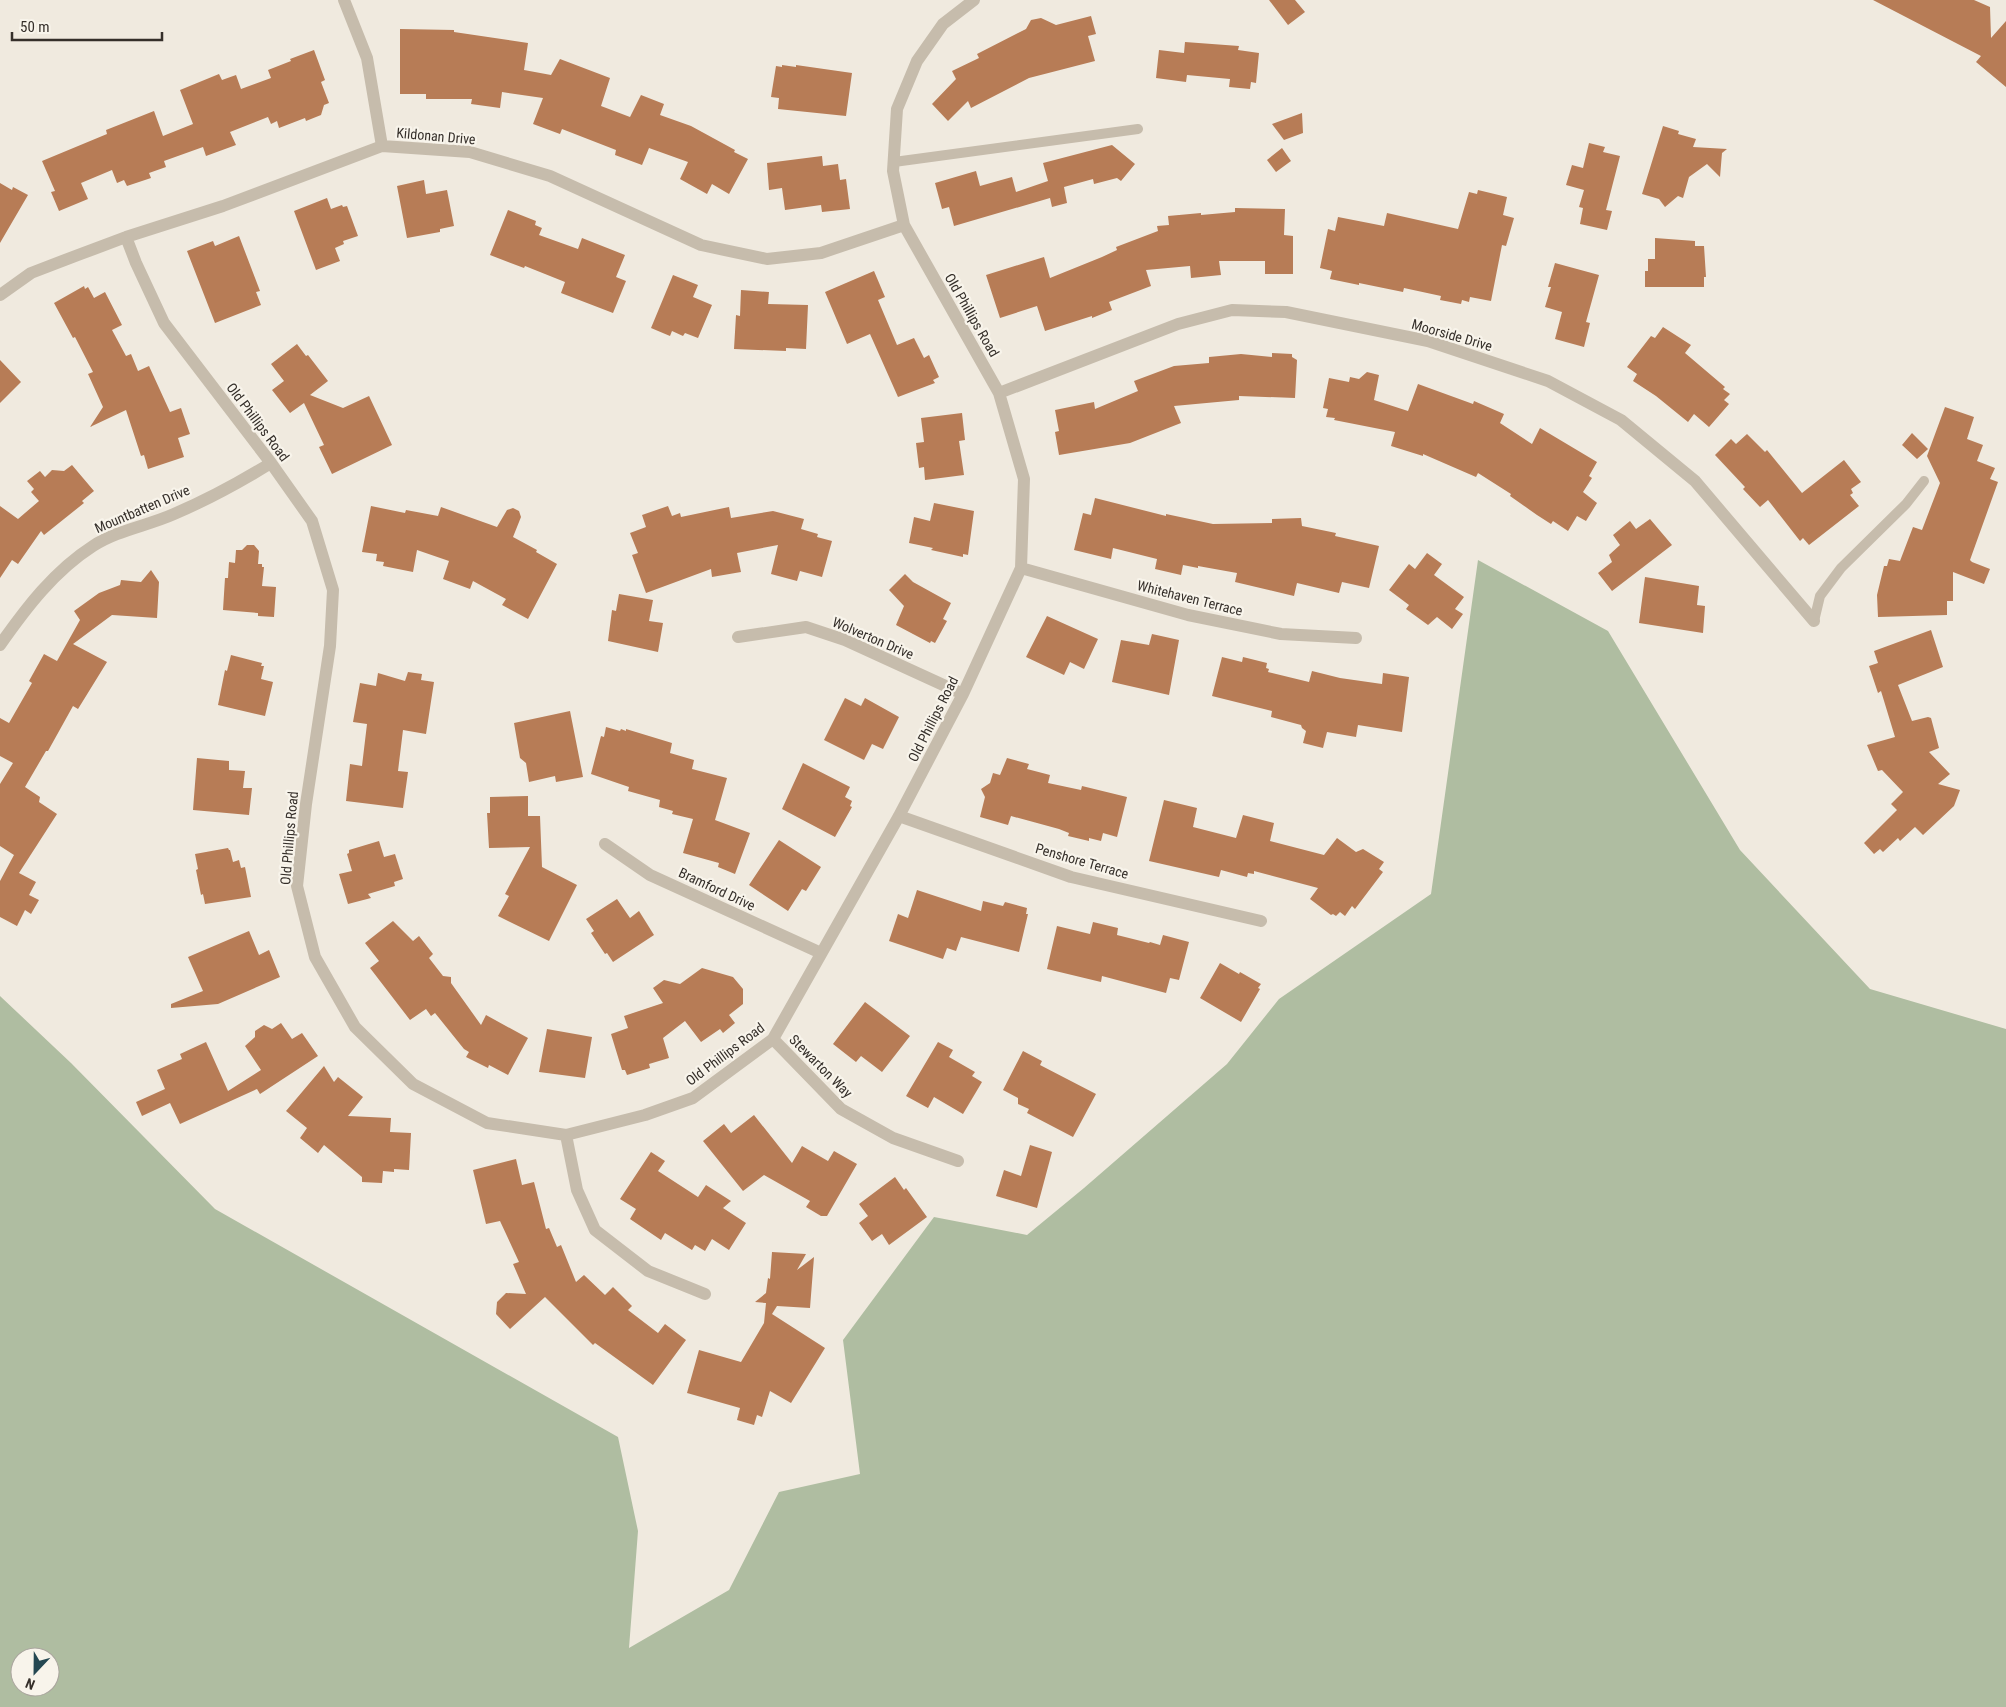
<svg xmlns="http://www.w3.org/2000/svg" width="2006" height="1707" font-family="'Roboto Condensed',sans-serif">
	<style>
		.green { fill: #afbda1; fill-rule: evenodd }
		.building { fill: #b77c56 }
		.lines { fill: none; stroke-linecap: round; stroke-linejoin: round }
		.service { stroke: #c6bcac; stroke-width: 10 }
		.minor { stroke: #c6bcac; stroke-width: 12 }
		.labels { text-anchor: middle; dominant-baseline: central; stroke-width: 4.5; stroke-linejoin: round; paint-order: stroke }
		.street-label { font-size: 14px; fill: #352f2a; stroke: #f8f4eb }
	</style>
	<rect width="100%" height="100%" fill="#f0eadf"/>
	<path class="green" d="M1478,560L1608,631L1740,850L1870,989L2006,1029V1707H0V996L71,1063L215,1209L618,1437L638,1531L629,1648L729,1590L779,1492L860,1474L843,1340L934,1217L1027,1235L1084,1188L1227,1064L1279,999L1431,894ZM20,1657H50V1687H20Z"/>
	<path class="building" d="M1269,0H1295L1305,12L1288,25Z
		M1873,0H1974L1990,7L1991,38L2006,21V87L1976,62L1981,56Z
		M1091,16L1096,34L1088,36L1095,61L1029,78L971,108L968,101L948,121L932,104L956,79L952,71L979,58L977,54L1026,29L1031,20L1041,18L1056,25Z
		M400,29L454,30V32L528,43L524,70L551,75L560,59L610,78L601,106L630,117L641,95L664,104L660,115L691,126L735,150L734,152L748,159L729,194L712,184L707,194L680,179L688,162L649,148L642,165L615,155L616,150L562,129L560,134L533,124L543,98L502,92L500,108L471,104L472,99H426V94H400Z
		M1185,42L1239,46L1238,50L1259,53L1256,83L1251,82L1250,89L1229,87L1230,79L1187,75L1186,82L1156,78L1159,50L1184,53Z
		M314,50L325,80L321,82L329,103L324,105L321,115L306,121L305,118L279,128L277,121L271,124L268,117L230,132L236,145L206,156L203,147L164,161L166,167L149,173L151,178L127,186L124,180L117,183L112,170L81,183L88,199L59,211L51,192L55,191L42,161L107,134L106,130L154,111L163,136L193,124L180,90L219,74L222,80L236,75L241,89L271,78L268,70L291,61L290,59Z
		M782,65L796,67V65L852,73L846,116L778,109L779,98L771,97L776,66L782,67Z
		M1302,113L1303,133L1284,140L1272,124Z
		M1663,126L1679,131L1678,134L1696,139L1693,147L1727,149L1722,153L1720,177L1707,164L1689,177L1683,198L1678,196L1665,207L1659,199L1642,194Z
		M1589,143L1605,147L1603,152L1620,156L1606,210L1612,211L1607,230L1580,224L1583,208L1579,207L1584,190L1566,185L1572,165L1583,168Z
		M1112,145L1135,164L1121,181L1117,178L1094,184L1093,179L1064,187L1067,203L1052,207L1050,198L954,226L949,207L942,209L935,183L976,171L980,186L1012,177L1016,192L1048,181L1043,163Z
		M1282,148L1291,161L1276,172L1267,160Z
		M822,156L823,166L838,164L840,180L846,179L850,209L822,212L821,205L785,210L782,188L769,190L767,163Z
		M424,180L426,194L447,190L454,226L440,229V232L407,238L397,186Z
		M0,183L12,190L13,187L28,195L0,243Z
		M1478,190L1507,197L1503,215L1514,218L1506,246L1502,245L1491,301L1470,297L1469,302L1462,300L1461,304L1440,300L1441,296L1404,288L1403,292L1359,283V285L1330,279L1332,271L1320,268L1328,229L1335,231L1338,217L1384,226L1387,213L1458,229L1469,192L1477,194Z
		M327,198L331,209L342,205L343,207L347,206L358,236L343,241L344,244L335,248L340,261L316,270L294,211Z
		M1235,208L1285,209L1284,235L1293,236V274H1265V261H1219L1221,275L1191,278L1190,266L1146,270L1151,286L1109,302L1112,310L1092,318V316L1045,331L1037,306L1000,318L986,275L1044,257L1050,278L1102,257L1117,250L1116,247L1158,231L1157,226L1169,225L1168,216L1201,213V215L1235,212Z
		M508,210L536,221L535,225L542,228L539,235L578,249L582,238L625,255L616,277L626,281L613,313L561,293L565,282L525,266L524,268L490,255Z
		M239,236L260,291L256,292L261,305L215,323L187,251L213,241L215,246Z
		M1655,238L1695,241V246H1704L1706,277H1704V287H1645V271H1648V259H1655Z
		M1555,263L1599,275L1586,322L1590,323L1584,347L1555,339L1562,312L1545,307L1551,287H1548Z
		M874,271L885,297L878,300L897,345L914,338L924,358L929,355L939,377L933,380L935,383L898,397L870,334L847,344L825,292Z
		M673,275L698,285L693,297L712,305L698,338L685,333L683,336L672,331L670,336L651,328Z
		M84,286L85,289L88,287L94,298L105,292L122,325L112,330L126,356L131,354L138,371L149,366L170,412L181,408L190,434L178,438L184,457L148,469L144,455L141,456L126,410L90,427L103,407L88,374L93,372L75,337L73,338L54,303Z
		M741,290L769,292L768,304L808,305L806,349L786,348V351L734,349L736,315L740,316Z
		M1663,327L1691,345L1685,353L1725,387L1723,389L1730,394L1724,400L1729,404L1709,427L1694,414L1688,422L1656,396L1633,381L1637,374L1627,367L1651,336L1655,338Z
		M297,344L306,356L308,355L328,381L310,395L343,408L369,396L392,445L332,474L319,447L324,445L304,403L290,413L272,390L284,381L271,364Z
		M1272,353L1292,354V357L1297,360L1295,398L1239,396V400L1174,406L1181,423L1130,443L1059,455L1055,432L1059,431L1055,410L1094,402L1095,409L1138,391L1134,381L1174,366L1209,363V357L1241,354L1272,357Z
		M0,360L21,382L0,403Z
		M1367,372L1379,375L1374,400L1408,411L1418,384L1473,404L1474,401L1504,414L1500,423L1532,444L1540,428L1597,462L1589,476L1592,478L1583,492L1597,503L1586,521L1577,516L1568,531L1553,521L1551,524L1537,515L1510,496L1511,494L1478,473L1476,477L1423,454V456L1391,446L1395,432L1334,420L1335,418L1326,417L1328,409L1323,408L1329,378L1349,382L1350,377L1359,379Z
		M1945,407L1974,417L1967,439L1983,445L1977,461L1995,468L1990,479L1998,482L1970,560L1972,562L1990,569L1984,584L1953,572V601H1947V615L1878,617L1877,595L1884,566H1887L1889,559L1900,561L1913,527L1922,530L1940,483L1927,456Z
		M962,413L965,440L959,441L964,475L925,480L924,467L919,468L916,443L924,442L921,418Z
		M1912,433L1928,449L1917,459L1902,445Z
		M1747,434L1765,452L1767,450L1802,493L1844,460L1861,482L1851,489L1853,493L1850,495L1859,506L1809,545L1803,538L1800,541L1768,500L1760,507L1743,489L1745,487L1715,455L1731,439L1736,444Z
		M72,465L94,491L82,501L84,503L44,535L41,531L18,564L12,560L0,578V506L18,519L39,501L31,492L34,489L27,481L40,471L45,477L52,470L64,471Z
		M1095,498L1166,516V514L1213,524L1272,523V519L1301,518L1302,526L1336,533L1335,536L1379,546L1369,588L1342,582L1339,593L1297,583L1294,596L1235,582L1237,573L1198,566V568L1183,565L1181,575L1155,569L1157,559L1113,548L1111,559L1074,550L1083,513L1091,515Z
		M934,503L974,511L968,555L963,554V557L931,550L933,548L909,543L914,517L930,521Z
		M371,506L405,513L406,510L438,516L441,507L497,527L507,510L513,508L519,511L521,517L513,537L537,550L536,552L557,564L528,619L502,605L506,599L473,581L470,589L443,579L449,561L417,550L413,572L383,566L384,562L376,561L377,554L362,552Z
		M668,506L672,516L680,513L681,517L729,507L731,518L773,511L804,519L801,529L818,534L817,537L832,541L822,577L800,571L797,581L771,574L778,545L737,553L741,572L712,577L711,569L646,593L632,555L638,553L630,533L646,527L642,515Z
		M1650,519L1672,545L1612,591L1598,573L1612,562L1609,555L1620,545L1613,535L1630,521L1636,529Z
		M247,545H254L259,551L258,564H262V567H264L262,586L276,587L274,617L258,616V613L223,610L225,578H228L229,562L235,563L236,550H242Z
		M1427,553L1442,564L1434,575L1464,597L1455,609L1463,614L1452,629L1437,617L1428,625L1406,609L1409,605L1389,590L1409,564L1415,569Z
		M151,570L159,582L157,618L112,615L73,644L107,662L78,709L73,706L48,751H46L25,787L40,797L39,802L57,814L19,873L36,882L29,895L39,900L31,914L25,910L17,926L0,917V881L14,855L0,846V784L13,763L0,756V718L9,723L32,683L29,681L44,654L57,661L80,620L74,611L99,593L120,585L121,580L141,582Z
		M905,574L913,582L951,603L943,619L947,621L935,643L931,641L930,643L896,625L904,606L889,590Z
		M1645,577L1699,586L1697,605L1705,606L1703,633L1639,623Z
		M619,594L653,600L649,621L663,623L658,652L608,641L612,610L616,611Z
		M1047,616L1098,639L1084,669L1070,662L1064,675L1026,657Z
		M1931,630L1943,667L1898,685L1912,721L1928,717L1931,718L1939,748L1929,752L1950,774L1938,784L1960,790L1954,806L1923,835L1915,827L1900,841L1898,838L1883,852L1880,849L1874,854L1864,843L1897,810L1891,804L1903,792L1882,770L1878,771L1867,745L1895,737L1881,691L1878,693L1869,666L1878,663L1874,651Z
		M1152,634L1179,640L1169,695L1112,682L1121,640L1149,645Z
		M231,655L262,663L261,666H264L261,679L273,682L265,716L218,705L225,670L227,671Z
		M1222,657L1242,662L1243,657L1267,663L1266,668L1269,669L1268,672L1309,682L1312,671L1340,678L1382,684L1383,673L1409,677L1402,732L1358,725L1356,737L1327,732L1323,748L1303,743L1306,731L1302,728L1301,725L1271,717L1272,711L1212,696Z
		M408,672L422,674L421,680L434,682L426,734L403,730L398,771L408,772L403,808L346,801L350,764L362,766L367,724L353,722L360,683L376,686L378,673L405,681Z
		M845,698L861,706L865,698L899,717L883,749L872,744L864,760L824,740Z
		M570,711L583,777L556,782L555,776L529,782L526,763L520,758L514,723Z
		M606,727L620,731L621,729L626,731V729L672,743L670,753L694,760L692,769L727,778L715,820L750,833L735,874L718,867L719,863L683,853L693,819L672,814L673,811L659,807L660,800L628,791L629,787L591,774L601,736L604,737Z
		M197,758L229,761V770L245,771L243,788H252L249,815L193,810Z
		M1007,758L1029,764L1027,769L1050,775L1048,783L1081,790L1082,786L1127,797L1117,837L1103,833L1101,841L1089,838V841L1068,836L1069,833L1059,829L1011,816L1008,825L980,817L985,797L981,789L990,783L993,773L1000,775Z
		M803,763L850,787L845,797L852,801L850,806L852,807L835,837L782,809Z
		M528,796V816H540L542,867L577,885L549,941L498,916L509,896L505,894L530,847L489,848L487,813H490V797Z
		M1164,800L1197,808L1193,827L1236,838L1243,815L1274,823L1270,841L1324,855L1337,838L1356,852L1363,849L1384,862L1379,869L1383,872L1355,909L1352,906L1345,916L1340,912L1336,916L1333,914L1331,915L1310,899L1318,888L1254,871V874L1248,873L1247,877L1221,870L1219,877L1149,861Z
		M779,840L821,867L806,891L802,889L788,911L749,885Z
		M379,841L384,857L395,854L403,879L394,882L395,886L368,894L371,898L348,904L339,874L352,871L347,854L349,853V850Z
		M228,848L229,850H230L233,862L239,860L241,868L245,867L251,897L205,904L203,894L201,895L196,870L198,869L195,854Z
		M917,890L981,911L983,901L1003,906L1005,902L1027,908L1026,914H1028L1019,952L961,937L956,951L947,948L943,959L889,941L898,914L908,918Z
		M617,899L630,918L639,911L654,935L613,962L607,953L605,954L591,933L594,931L586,919Z
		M393,921L413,941L419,936L433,954L429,958L443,976L451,977V983L481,1025L486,1015L528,1038L508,1075L489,1065L488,1068L466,1057L469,1052L464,1049L435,1013L431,1016L426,1009L410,1020L370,968L379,961L365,943Z
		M1093,922L1118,928L1117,935L1149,943L1150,942L1160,945L1163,935L1189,942L1179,980L1170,978L1166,993L1102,976L1101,982L1047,969L1057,926L1090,934Z
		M249,931L259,955L269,950L280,977L218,1004L171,1008V1004L203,991L188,957Z
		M1220,963L1239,974L1240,972L1261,984L1258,988L1260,989L1241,1022L1200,998Z
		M702,968L733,977L743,989V1004L729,1015L735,1023L723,1033L720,1029L701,1042L685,1021L663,1038L669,1058L649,1064L650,1068L627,1075L625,1070H622L611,1034L628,1028L624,1016L663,1003L653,988L664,980L680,984Z
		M865,1002L910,1036L882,1072L861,1056L856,1062L833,1044Z
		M281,1023L292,1039L302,1033L318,1056L260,1094L257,1089L180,1124L170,1103L142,1116L136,1102L165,1089L157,1070L182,1059L180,1054L206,1042L228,1091L261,1070L245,1046L255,1037V1031L264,1025L272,1029Z
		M547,1029L592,1037L585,1078L539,1072Z
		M938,1042L953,1050L949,1057L975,1072L972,1076L982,1082L963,1114L934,1097L928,1108L906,1096Z
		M1023,1051L1042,1061L1040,1065L1096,1094L1073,1137L1027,1113L1029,1109L1018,1104V1098L1003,1090Z
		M324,1066L334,1082L338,1077L363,1097L348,1116L391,1118L390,1132L411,1133L409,1170L394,1169V1172L383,1171L382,1183L362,1182V1177L324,1145L318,1153L300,1138L307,1128L286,1111Z
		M754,1115L792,1163L802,1146L828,1161L834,1151L857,1164L827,1216H821L806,1207L810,1201L764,1175L743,1191L703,1141L724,1124L731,1133Z
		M1030,1145L1052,1152L1037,1208L996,1196L1004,1170L1021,1176Z
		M651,1152L665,1161L658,1171L698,1197L706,1185L731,1201L723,1208L746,1223L729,1250L712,1239L705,1251L695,1245L692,1250L665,1233L661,1240L630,1219L636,1209L620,1199Z
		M516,1159L522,1185L534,1182L546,1229L549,1228L557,1247L561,1245L576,1282L584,1275L605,1295L613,1287L632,1306L628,1310L658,1333L665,1324L686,1340L653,1385L595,1343L593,1345L545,1297L510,1329L496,1314L497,1302L506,1293L526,1294L513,1264L519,1262L500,1221L486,1224L473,1170Z
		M895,1177L904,1190L906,1188L927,1217L889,1245L882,1234L872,1241L859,1223L868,1216L859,1204Z
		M772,1252L806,1254L797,1270L814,1257L810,1308L777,1306L772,1314L825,1348L791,1403L770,1391L762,1417L757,1415L754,1425L737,1420L740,1408L687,1393L699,1350L741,1362L764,1323L766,1303L755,1302L766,1293L768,1278L770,1279Z"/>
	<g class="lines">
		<path class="service" d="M894,162L1138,129
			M1814,621L1820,596L1841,568L1906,504L1924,481"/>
		<path class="minor" d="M344,0L367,58L382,146
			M126,237L136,263L164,323L271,463L312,521L333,590L330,646L306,804L297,886L315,957L355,1027L413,1084L487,1123L566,1135L645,1115L693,1098L773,1039L899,816L963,694L1021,568L1024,479L999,393L904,225L893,171L897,109L917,61L943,24L974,0
			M0,295L31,273L78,255L126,237L223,206L382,146L470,152L550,176L701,245L767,259L821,253L904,225
			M999,393L1178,324L1232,310L1286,312L1428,341L1548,381L1621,420L1695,481L1814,621
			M1021,568L1188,615L1281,634L1356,638
			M738,637L806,627L845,640L963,694
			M0,645C26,608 54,571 93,546C118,530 147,526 174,514C207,500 240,482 271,463
			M899,816L1071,877L1261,921
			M605,844L650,875L821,953
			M773,1039L841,1109L893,1138L958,1161
			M566,1135L577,1190L595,1230L648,1271L705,1294"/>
	</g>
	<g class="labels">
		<g class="street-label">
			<text transform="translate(436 136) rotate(5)">Kildonan Drive</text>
			<text transform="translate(972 315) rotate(60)">Old Phillips Road</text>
			<text transform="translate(1452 335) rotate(16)">Moorside Drive</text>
			<text transform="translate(258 422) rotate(53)">Old Phillips Road</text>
			<text transform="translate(142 509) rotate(-23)">Mountbatten Drive</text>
			<text transform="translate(1190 598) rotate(14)">Whitehaven Terrace</text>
			<text transform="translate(873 638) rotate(23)">Wolverton Drive</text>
			<text transform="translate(933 719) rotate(-63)">Old Phillips Road</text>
			<text transform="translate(289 838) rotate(-85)">Old Phillips Road</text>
			<text transform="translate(1082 861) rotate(16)">Penshore Terrace</text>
			<text transform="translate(717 889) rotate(25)">Bramford Drive</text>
			<text transform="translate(725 1054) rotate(-37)">Old Phillips Road</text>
			<text transform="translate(821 1066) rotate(45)">Stewarton Way</text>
		</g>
	</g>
	<g transform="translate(35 1672) rotate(202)"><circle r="24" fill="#f8f4eb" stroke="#aaa59e"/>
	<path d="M0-4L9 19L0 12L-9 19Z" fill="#254852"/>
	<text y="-8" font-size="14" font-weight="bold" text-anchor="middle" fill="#352f2a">N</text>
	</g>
	<path d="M12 32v8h150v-8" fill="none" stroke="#352f2a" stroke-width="2.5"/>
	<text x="20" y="32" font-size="15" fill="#352f2a" stroke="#f8f4eb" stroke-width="4" paint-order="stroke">50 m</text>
</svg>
